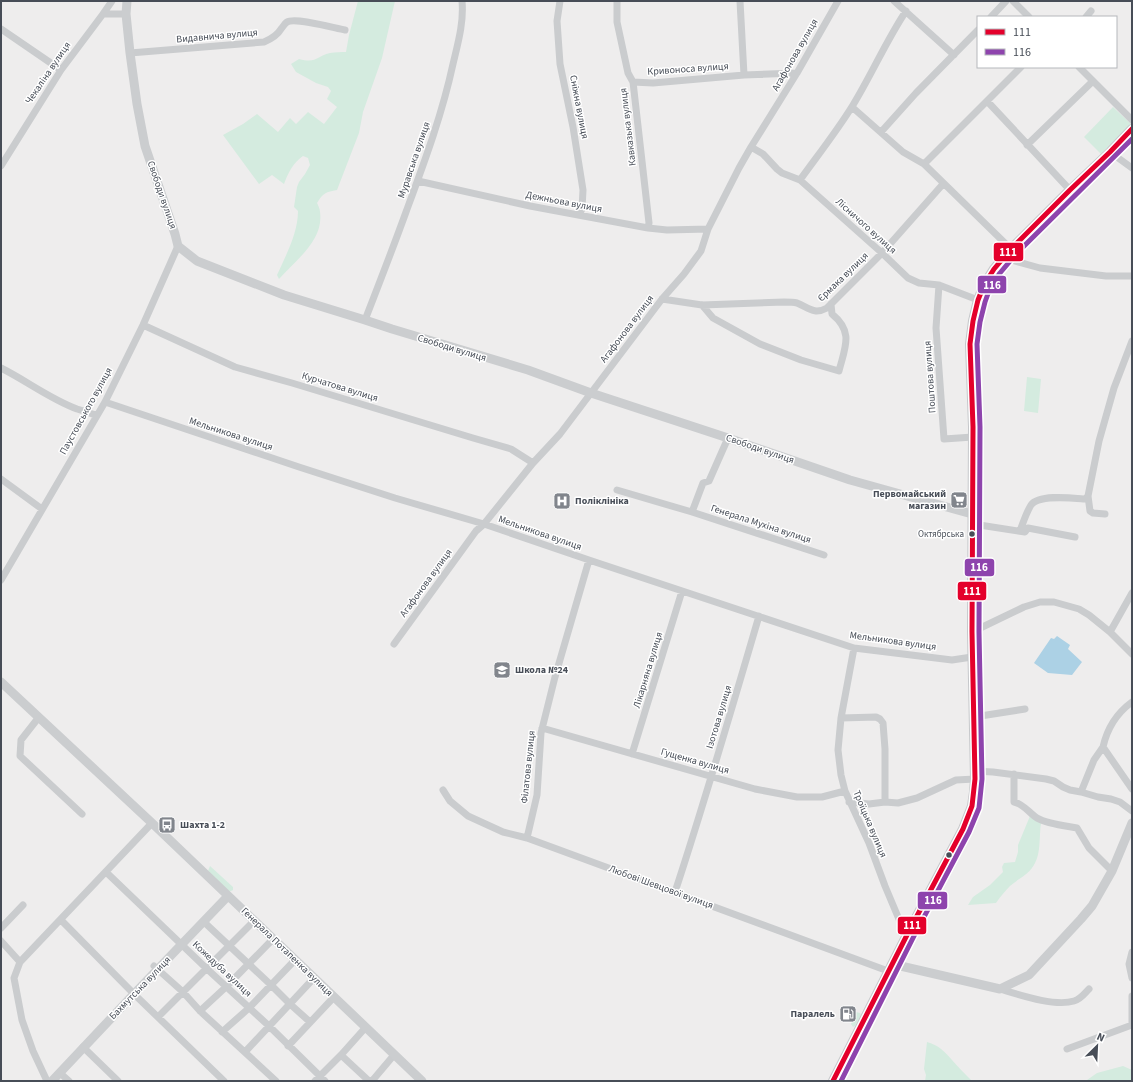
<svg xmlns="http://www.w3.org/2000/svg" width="1133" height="1082" font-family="'Source Sans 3',sans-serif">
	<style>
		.green { fill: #d4ebdf }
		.water { fill: #acd1e5 }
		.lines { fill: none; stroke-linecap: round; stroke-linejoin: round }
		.street { stroke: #caccce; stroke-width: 7 }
		.secondary { stroke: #cbcdcf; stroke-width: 9 }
		.primary { stroke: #c6c8cb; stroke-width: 10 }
		.bus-1-casing { stroke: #fff; stroke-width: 8 }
		.bus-2-casing { stroke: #fff; stroke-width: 8 }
		.bus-1 { stroke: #e4002b; stroke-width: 5 }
		.bus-2 { stroke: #8e44ad; stroke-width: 5 }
		.bus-dot { fill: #474d57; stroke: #fff; stroke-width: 1.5 }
		.labels { text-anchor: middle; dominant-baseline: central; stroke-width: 3; stroke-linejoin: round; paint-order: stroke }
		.bus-label { font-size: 9px; fill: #474d57; stroke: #fff; text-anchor: end }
		.street-label { font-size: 10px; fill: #474d57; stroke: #fff }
		.poi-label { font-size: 10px; font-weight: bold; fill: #474d57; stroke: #fff; text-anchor: start }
		.line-badge { stroke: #fff; stroke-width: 1.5 }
		.badge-label { font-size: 11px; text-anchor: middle; font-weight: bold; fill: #fff }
	</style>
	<rect width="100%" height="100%" fill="#eeeded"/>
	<path class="green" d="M358,1H395L382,58L363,112L359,133L337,190C326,192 323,193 317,203C318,205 320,209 320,212C324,240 296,260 279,279L277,275C286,255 298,233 298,211L294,207L297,187L299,182L305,174L310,165L308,158L303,156C293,163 288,173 284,184L272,175L259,184L223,135L243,124L257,114L278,132L290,118L296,124L308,112L324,124L337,107L327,99L331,91L328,87L316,83L296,72L291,64L299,59C317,64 316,56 330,53C335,52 341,52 346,52L349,35Z
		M1113,107L1131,124L1101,154L1084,137Z
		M1027,377L1041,379L1038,413L1024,411Z
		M1030,816L1041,823C1039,836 1041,852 1035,863C1030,874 1019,878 1010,886C1005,891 1000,897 996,903L968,905L973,897L990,885L1003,872L1002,867L1004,863L1015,862L1018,852V845Z
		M210,866L233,887V890L231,891H228L208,871Z
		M856,1012L860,1013L861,1015L855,1026L853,1027L851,1024Z
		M927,1042C940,1046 944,1051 952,1060C958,1067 965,1074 972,1081H925L926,1075L924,1069Z
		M1123,1066L1132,1070V1081H1087V1080L1097,1073Z"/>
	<path class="water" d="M1057,636L1070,645L1068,649L1082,662L1072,675L1048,673L1034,663L1051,638L1054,639Z"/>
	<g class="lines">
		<path class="street" d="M560,1L557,21L560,64L573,127L583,190L582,209L579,215
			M617,1V22L628,73L633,82L649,223L648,228
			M740,1L744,75
			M894,1L954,55
			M1013,1L1029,17
			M103,14L112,1
			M991,17L1006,1
			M1086,17L1091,11
			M1,29L61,70
			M130,53L264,42C271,39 277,36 281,29C283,27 284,24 287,22C295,17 334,28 345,30
			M1079,67L1132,120
			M633,82L653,83L744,75L797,73
			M987,101L1070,190
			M852,107L903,152L924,164L1011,249
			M881,132L916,93L978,30
			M1027,145L1093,81
			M751,147L763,154L777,169L782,173L800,180L882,253L908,278L919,283L939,285L978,300
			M1110,152L1132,168
			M924,164L1021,67
			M1,166L61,70L103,14H126
			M800,180C818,155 837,131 853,105C872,74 886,41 906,11
			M418,181L530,206L648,228L667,230L708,229
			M1004,258L1040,268L1106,276H1132
			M939,285L936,328L944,439L973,437
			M662,299L702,305L784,302C789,302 793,302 797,303C809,308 814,315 827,308L882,253L943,184
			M702,305L713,318L760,344L801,360L839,371C845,347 854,332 832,314L831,304
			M365,320C379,284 393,248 406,212C424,163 442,115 453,64C458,43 464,22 462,1
			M143,325L235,367L292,383L473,438L511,449L533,463
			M1,368C27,381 50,399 77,409C84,411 91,414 97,415
			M105,402L299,467L395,498L484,524L589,560L854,648L952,660L972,657
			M1,479L42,509
			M617,490L692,512L824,555
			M692,512L703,483L709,481L728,438
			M1105,514L1093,513L1090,511L1088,496L1099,441L1114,388L1132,341
			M973,524L1025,532L1028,528L1075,537
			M1020,531C1023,523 1026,513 1031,505C1039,494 1072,498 1085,499L1088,496
			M1,580L105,402L143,325L178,246
			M972,632L1024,607L1040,602H1054L1079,609L1089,615L1110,632L1132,654
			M1110,632L1132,593
			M394,644L476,531L484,524L533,463L560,434L591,393L662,299L684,274L701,251L708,229L739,168L751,147L797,73L838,1
			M854,648L841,718L838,750L841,775L845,791L869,843L885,886L901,924L909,931
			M39,717L21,740L20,756L82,814
			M974,717L1025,709
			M841,718L876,717L880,719L883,723L885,749V802
			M542,728L755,789L797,797H822L845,791
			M1103,747C1107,729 1117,713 1132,702
			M632,754L682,591
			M974,771L993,772L1046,779L1054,781L1063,787L1070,790L1081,792L1098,797L1111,799L1120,802L1132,811
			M1014,774V802C1024,804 1029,813 1037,818C1047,824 1066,826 1077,828L1089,848L1112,871
			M443,790L450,801L468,816L503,832L527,838L888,971
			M1081,792L1094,760L1103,747L1132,789
			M849,802L869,804L885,802L898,803L917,798L956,780L975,779
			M527,838L537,795L541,733L555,677L589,560
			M106,872L206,968L269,1026L325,1081
			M675,892C705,801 732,708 759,616
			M61,920L134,994L224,1081
			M204,922L271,985L290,1004L310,1022
			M1,928L23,905
			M1,941L20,962
			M1132,952L1129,964L1132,978
			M154,966L183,992L200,1011L276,1081
			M1000,989C1020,995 1055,1007 1074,1001C1081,999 1084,994 1089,989
			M200,1011L227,986L273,939
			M158,1017L254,921
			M222,1032L249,1008L295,960
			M288,1046L334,997
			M83,1047L118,1081
			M1067,1049L1132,1025V996
			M245,1052L314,978
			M341,1055L369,1081
			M60,1073L69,1081
			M47,1081L33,1051L22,1020L14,978L20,962L152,823
			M315,1081L341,1055L366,1027
			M372,1081L394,1055"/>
		<path class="secondary" d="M127,1L126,14L130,53L137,104L145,146L175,234L178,246L197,261L284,295L365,320L392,329L528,370L591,393L728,438L850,480L972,514
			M1,682L152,823L422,1081
			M892,964L1000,989L1029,975L1081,919L1092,906L1112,871L1132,823
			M52,1081L134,994L228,896"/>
		<path class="primary" d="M833,1081L909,931L963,829L972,806L974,792L975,779L972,632L973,427L970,344L973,321L978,300L984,285L994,269L1011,249L1070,190L1110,152L1132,129"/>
		<g class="bus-1-casing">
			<path id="bus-1" d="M833,1081L909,931L963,829L972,806L975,779L972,632L973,427L970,344L973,321L978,300L984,285L994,269L1011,249L1070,190L1110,152L1132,129"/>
		</g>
		<g class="bus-2-casing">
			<path id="bus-2" d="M841,1081L915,934L969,832L979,808L982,779L979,632L980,427L977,344L980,322L985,302L990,288L1000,273L1016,254L1132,139"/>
		</g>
		<use href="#bus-1" class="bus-1"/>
		<use href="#bus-2" class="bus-2"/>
	</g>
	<defs>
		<g id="supermarket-square" transform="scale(0.9)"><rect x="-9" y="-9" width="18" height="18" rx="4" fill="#81858c" stroke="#fff"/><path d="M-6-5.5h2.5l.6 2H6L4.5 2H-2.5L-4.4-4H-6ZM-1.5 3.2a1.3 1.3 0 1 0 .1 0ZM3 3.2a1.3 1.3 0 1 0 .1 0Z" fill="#fff"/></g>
		<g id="hospital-square" transform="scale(0.9)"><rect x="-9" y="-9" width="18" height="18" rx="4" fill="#81858c" stroke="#fff"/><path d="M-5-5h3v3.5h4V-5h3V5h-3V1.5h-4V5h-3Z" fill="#fff"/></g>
		<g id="school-square" transform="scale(0.9)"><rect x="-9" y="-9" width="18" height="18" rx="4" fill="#81858c" stroke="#fff"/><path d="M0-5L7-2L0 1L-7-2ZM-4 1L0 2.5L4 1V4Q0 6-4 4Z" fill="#fff"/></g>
		<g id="bus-square" transform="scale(0.9)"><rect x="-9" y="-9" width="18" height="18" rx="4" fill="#81858c" stroke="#fff"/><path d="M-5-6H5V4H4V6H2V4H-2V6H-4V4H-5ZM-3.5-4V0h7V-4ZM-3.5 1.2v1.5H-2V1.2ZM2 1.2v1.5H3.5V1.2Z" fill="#fff"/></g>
		<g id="fuel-square" transform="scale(0.9)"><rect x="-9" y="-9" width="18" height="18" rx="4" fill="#81858c" stroke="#fff"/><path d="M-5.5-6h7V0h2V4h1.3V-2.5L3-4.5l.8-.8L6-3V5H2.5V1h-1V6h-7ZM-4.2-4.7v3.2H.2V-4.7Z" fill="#fff"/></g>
	</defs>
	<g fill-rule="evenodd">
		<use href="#supermarket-square" x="959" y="500"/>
		<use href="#hospital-square" x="562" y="501"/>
		<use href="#school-square" x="502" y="670"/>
		<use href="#bus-square" x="167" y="825"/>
		<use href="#fuel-square" x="848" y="1014"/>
	</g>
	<g class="bus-dot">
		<circle cx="972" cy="534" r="3.5"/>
		<circle cx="949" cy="855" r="3.5"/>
	</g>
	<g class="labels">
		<g class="bus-label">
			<text x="964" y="534">Октябрська</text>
		</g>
		<g class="street-label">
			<text transform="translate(217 36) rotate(-5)">Видавнича вулиця</text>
			<text transform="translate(795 55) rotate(-60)">Агафонова вулиця</text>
			<text transform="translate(688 69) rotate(-4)">Кривоноса вулиця</text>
			<text transform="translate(48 73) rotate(-56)">Чекаліна вулиця</text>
			<text transform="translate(579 107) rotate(79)">Сніжна вулиця</text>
			<text transform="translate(628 127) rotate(-97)">Кавказька вулиця</text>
			<text transform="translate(414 160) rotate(-71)">Муравська вулиця</text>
			<text transform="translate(162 195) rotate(71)">Свободи вулиця</text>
			<text transform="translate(564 202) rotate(11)">Дежньова вулиця</text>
			<text transform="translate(866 226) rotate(42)">Лісничого вулиця</text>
			<text transform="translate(843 277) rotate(-44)">Єрмака вулиця</text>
			<text transform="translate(627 329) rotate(-53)">Агафонова вулиця</text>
			<text transform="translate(452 348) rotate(17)">Свободи вулиця</text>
			<text transform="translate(930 377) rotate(-94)">Поштова вулиця</text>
			<text transform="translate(340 387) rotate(17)">Курчатова вулиця</text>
			<text transform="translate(86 411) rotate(-61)">Паустовського вулиця</text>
			<text transform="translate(231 434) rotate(18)">Мельникова вулиця</text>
			<text transform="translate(760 449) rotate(19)">Свободи вулиця</text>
			<text transform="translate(761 524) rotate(18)">Генерала Мухіна вулиця</text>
			<text transform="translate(540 533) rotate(19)">Мельникова вулиця</text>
			<text transform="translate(426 583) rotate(-54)">Агафонова вулиця</text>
			<text transform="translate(893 641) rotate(8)">Мельникова вулиця</text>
			<text transform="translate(648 670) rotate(-73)">Лікарняна вулиця</text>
			<text transform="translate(719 717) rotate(-73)">Ізотова вулиця</text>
			<text transform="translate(695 761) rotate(16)">Гущенка вулиця</text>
			<text transform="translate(528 767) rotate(-84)">Філатова вулиця</text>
			<text transform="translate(870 824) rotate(67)">Троїцька вулиця</text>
			<text transform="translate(661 887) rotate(20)">Любові Шевцової вулиця</text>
			<text transform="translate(287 952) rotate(44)">Генерала Потапенка вулиця</text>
			<text transform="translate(222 969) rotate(43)">Кожедуба вулиця</text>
			<text transform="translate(140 988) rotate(-46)">Бахмутська вулиця</text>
		</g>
		<g class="poi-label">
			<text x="946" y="494" text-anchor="end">Первомайський<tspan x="946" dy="12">магазин</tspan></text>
			<text x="575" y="501">Поліклініка</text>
			<text x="515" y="670">Школа №24</text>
			<text x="180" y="825">Шахта 1-2</text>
			<text x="835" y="1014" text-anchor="end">Паралель</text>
		</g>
	</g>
	<g class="line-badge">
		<rect x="993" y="242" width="31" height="20" rx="4" fill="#e4002b"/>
		<rect x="977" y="275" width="30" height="19" rx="4" fill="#8e44ad"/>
		<rect x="964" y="558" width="31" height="19" rx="4" fill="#8e44ad"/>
		<rect x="957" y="581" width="30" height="20" rx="4" fill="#e4002b"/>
		<rect x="917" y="891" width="31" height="19" rx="4" fill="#8e44ad"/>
		<rect x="897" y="916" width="30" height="19" rx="4" fill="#e4002b"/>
	</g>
	<g class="badge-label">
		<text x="1008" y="256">111</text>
		<text x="992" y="289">116</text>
		<text x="979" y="571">116</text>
		<text x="972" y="595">111</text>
		<text x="933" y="904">116</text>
		<text x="912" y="929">111</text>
	</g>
	<rect width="1133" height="1082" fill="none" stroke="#474d57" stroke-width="4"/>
	<rect x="977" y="16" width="140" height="52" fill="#ffffff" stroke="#b5b8bc"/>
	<rect x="985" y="29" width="20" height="6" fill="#e4002b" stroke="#b5b8bc"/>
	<text x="1013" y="36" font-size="12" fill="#474d57">111</text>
	<rect x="985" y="49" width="20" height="6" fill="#8e44ad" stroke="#b5b8bc"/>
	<text x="1013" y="56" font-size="12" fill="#474d57">116</text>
	<g transform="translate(1097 1046) rotate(24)" stroke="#ffffff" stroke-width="3" paint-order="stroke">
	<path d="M0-3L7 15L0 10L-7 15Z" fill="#474d57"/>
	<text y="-6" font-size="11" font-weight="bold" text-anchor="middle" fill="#474d57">N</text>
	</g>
</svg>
